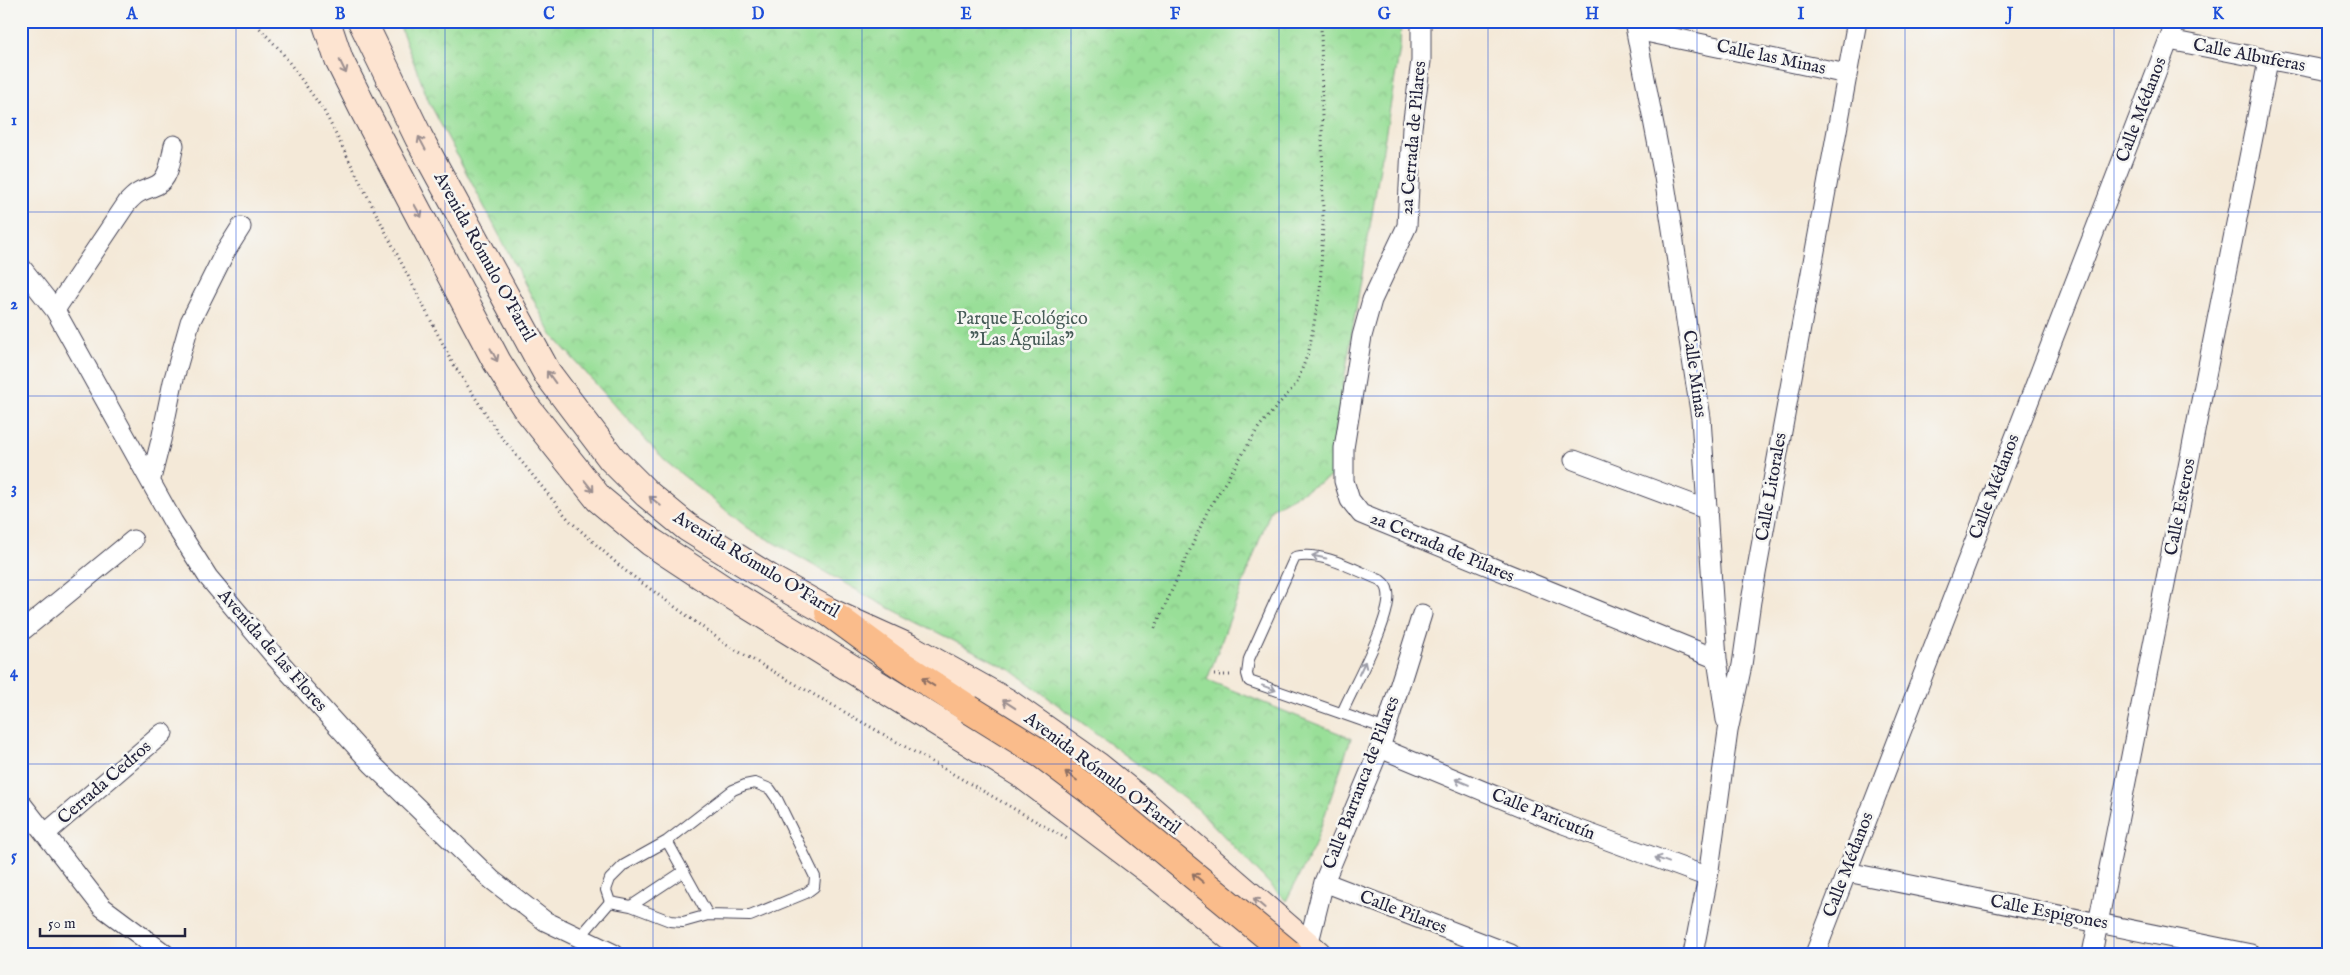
<svg xmlns="http://www.w3.org/2000/svg" width="2350" height="975" font-family="'IM FELL English',serif">
	<style>
		.park { fill: url(#park-crowns); stroke: #5e806a }
		.lines { fill: none; stroke-linecap: round; stroke-linejoin: round }
		.service-casing { stroke: #424053; stroke-width: 12 }
		.minor-casing { stroke: #424053; stroke-width: 21 }
		.secondary-casing { stroke: #424053; stroke-width: 30 }
		.motorway-casing { stroke: #424053; stroke-width: 30 }
		.path { stroke: #424053; stroke-width: 3; stroke-dasharray: 1 4; stroke-linecap: butt }
		.service { stroke: #fff; stroke-width: 10 }
		.minor { stroke: #fff; stroke-width: 19 }
		.secondary { stroke: #fde4d1; stroke-width: 28 }
		.motorway { stroke: #fabc8b; stroke-width: 28 }
		.motorway-bridge-casing { stroke: #424053; stroke-width: 30; stroke-linecap: butt }
		.motorway-bridge { stroke: #fabc8b; stroke-width: 28 }
		.oneway { stroke: #9a8d8e }
		.oneway2 { stroke: #9c9ca7 }
		.oneway3 { stroke: #8e6f63 }
		.grid { fill: none; stroke: #1d4ed8; stroke-width: 1; stroke-opacity: 0.55 }
		.labels { text-anchor: middle; dominant-baseline: central; stroke-width: 5; stroke-linejoin: round; paint-order: stroke }
		.street-label { font-size: 18px; fill: #22223b; stroke: #f6f6f2 }
		.park-label { font-size: 18px; fill: #465b57; stroke: #f6f6f2 }
		.neatline { fill: none; stroke: #1d4ed8; stroke-width: 2 }
		.grid-label { font-size: 16px; text-anchor: middle; font-weight: bold; fill: #1d4ed8 }
	</style>
	<defs>
		<pattern id="park-crowns" width="20" height="18" patternUnits="userSpaceOnUse" patternTransform="scale(1.25)"><rect width="20" height="18" fill="#99df98"/><path d="M2 6a3 3 0 1 1 6 0M12 15a3 3 0 1 1 6 0" fill="none" stroke="#84bf84"/></pattern>
	</defs>
	<rect width="100%" height="100%" fill="#f6f6f2"/>
	<filter id="ink" filterUnits="userSpaceOnUse"><feTurbulence type="fractalNoise" baseFrequency=".02" numOctaves="2"/><feDisplacementMap in="SourceGraphic" scale="10" xChannelSelector="R" yChannelSelector="G"/><feConvolveMatrix kernelMatrix="1 2 1 2 8 2 1 2 1" color-interpolation-filters="sRGB"/></filter>
	<filter id="wash" filterUnits="userSpaceOnUse"><feTurbulence type="fractalNoise" baseFrequency=".0096" numOctaves="4" result="noise"/><feDisplacementMap in="SourceGraphic" scale="20" xChannelSelector="R" yChannelSelector="G"/><feGaussianBlur stdDeviation="1.12" result="paint"/><feColorMatrix in="noise" values="0 0 0 0 0 0 0 0 0 0 0 0 0 0 0 0 0 1.4 0 .05"/><feComposite in="paint" operator="in"/></filter>
	<g filter="url(#wash)">
		<rect width="100%" height="100%" fill="#f4e9d8"/>
		<path class="park" d="M398,21H1401L1400,48L1335,434L1339,472L1271,509L1207,680L1351,738L1314,847L1286,901L1198,809L1011,670L874,600L748,528L664,460L552,335L429,102Z"/>
	</g>
	<g filter="url(#ink)">
		<g class="lines">
			<g class="service-casing">
				<path id="service" d="M1342,713C1353,687 1393,617 1388,592C1387,586 1385,584 1380,580C1355,570 1323,551 1295,557L1249,659L1247,674L1249,681L1386,729
					M755,783L770,789L777,799L815,877L814,887L806,893L750,916L708,915L683,922L670,921L631,906L610,902L606,890L610,879L624,865L667,841L733,790L745,785Z
					M667,841L708,915
					M631,906L684,871
					M580,937L610,902"/>
			</g>
			<g class="minor-casing">
				<path id="minor" d="M1421,21V61L1412,127L1407,226L1372,300L1362,336L1344,448V481L1350,500L1361,514L1717,659
					M1634,21L1664,177L1701,418L1717,659L1726,720
					M1636,30L1847,74
					M2169,40L2329,71
					M21,267L55,310L173,522L208,577L277,659L372,764L492,880L545,921L614,954
					M55,310L127,203C140,189 142,192 157,185C170,178 171,157 174,145
					M1574,460L1708,510
					M151,479L161,440L173,382L190,322L224,254L241,227
					M21,632L133,540
					M1380,748L1558,822L1708,877
					M21,803L102,907L165,954
					M46,833L163,733
					M1847,872L2251,954
					M1324,882L1511,954
					M1306,954L1324,882L1380,748L1422,614
					M1693,954L1708,877L1728,731L1742,665L1751,601L1857,21
					M1815,954L2176,21
					M2092,954L2268,61"/>
			</g>
			<g class="secondary-casing">
				<path id="secondary" d="M326,21L339,60L366,114L497,362L525,406L599,499L651,542L724,590L1022,774L1156,875L1252,954
					M362,21L419,138L547,373L612,459L647,494L687,527L772,580L829,612L911,649L1006,702L1097,766L1138,799L1317,954"/>
			</g>
			<g class="motorway-casing">
				<path id="motorway" d="M829,612L894,660L969,709"/>
			</g>
			<path class="path" d="M253,21L281,51L324,111L452,362L499,434L569,520L623,569L727,645L1067,839
				M1155,628L1207,512L1259,427L1297,383L1309,350L1320,292L1323,224L1321,21
				M1214,675H1233"/>
			<use href="#service" class="service"/>
			<use href="#minor" class="minor"/>
			<use href="#secondary" class="secondary"/>
			<use href="#motorway" class="motorway"/>
			<g class="motorway-bridge-casing">
				<path id="motorway-bridge" d="M969,709L1043,755L1100,798L1289,954"/>
			</g>
			<use href="#motorway-bridge" class="motorway-bridge"/>
		</g>
		<defs><path id="oneway-shaft" d="M-6 0H5M1.5-3L5.5 0L1.5 3" fill="none" stroke-width="1.6" stroke-linecap="round" stroke-linejoin="round" transform="scale(1.25)"/></defs>
		<g class="oneway">
			<use href="#oneway-shaft" transform="translate(343 67) rotate(64)"/>
			<use href="#oneway-shaft" transform="translate(422 143) rotate(-118)"/>
			<use href="#oneway-shaft" transform="translate(418 211) rotate(61)"/>
			<use href="#oneway-shaft" transform="translate(494 355) rotate(62)"/>
			<use href="#oneway-shaft" transform="translate(551 377) rotate(-126)"/>
			<use href="#oneway-shaft" transform="translate(589 486) rotate(51)"/>
			<use href="#oneway-shaft" transform="translate(655 501) rotate(-141)"/>
			<use href="#oneway-shaft" transform="translate(1009 704) rotate(-147)"/>
			<use href="#oneway-shaft" transform="translate(1259 903) rotate(-139)"/>
		</g>
		<g class="oneway2">
			<use href="#oneway-shaft" transform="translate(1319 557) rotate(-168)"/>
			<use href="#oneway-shaft" transform="translate(1362 668) rotate(-65)"/>
			<use href="#oneway-shaft" transform="translate(1269 688) rotate(20)"/>
			<use href="#oneway-shaft" transform="translate(1462 782) rotate(-157)"/>
			<use href="#oneway-shaft" transform="translate(1662 860) rotate(-160)"/>
		</g>
		<g class="oneway3">
			<use href="#oneway-shaft" transform="translate(928 682) rotate(-147)"/>
			<use href="#oneway-shaft" transform="translate(1071 776) rotate(-143)"/>
			<use href="#oneway-shaft" transform="translate(1198 878) rotate(-140)"/>
		</g>
	</g>
	<path class="grid" d="M236,21V954M445,21V954M653,21V954M862,21V954M1071,21V954M1279,21V954M1488,21V954M1697,21V954M1905,21V954M2114,21V954M21,212H2329M21,396H2329M21,580H2329M21,764H2329"/>
	<g class="labels">
		<g class="street-label">
			<text transform="translate(2249 56) rotate(11)">Calle Albuferas</text>
			<text transform="translate(1771 58) rotate(12)">Calle las Minas</text>
			<text transform="translate(2142 110) rotate(-69)">Calle Médanos</text>
			<text transform="translate(1414 138) rotate(-85)">2a Cerrada de Pilares</text>
			<text transform="translate(484 257) rotate(61)">Avenida Rómulo O'Farril</text>
			<text transform="translate(1694 374) rotate(82)">Calle Minas</text>
			<text transform="translate(1772 487) rotate(-80)">Calle Litorales</text>
			<text transform="translate(1995 487) rotate(-69)">Calle Médanos</text>
			<text transform="translate(2181 507) rotate(-79)">Calle Esteros</text>
			<text transform="translate(1442 548) rotate(23)">2a Cerrada de Pilares</text>
			<text transform="translate(756 565) rotate(31)">Avenida Rómulo O'Farril</text>
			<text transform="translate(272 651) rotate(49)">Avenida de las Flores</text>
			<text transform="translate(1102 774) rotate(37)">Avenida Rómulo O'Farril</text>
			<text transform="translate(105 783) rotate(-41)">Cerrada Cedros</text>
			<text transform="translate(1362 783) rotate(-69)">Calle Barranca de Pilares</text>
			<text transform="translate(1543 815) rotate(22)">Calle Paricutín</text>
			<text transform="translate(1849 865) rotate(-69)">Calle Médanos</text>
			<text transform="translate(1403 913) rotate(21)">Calle Pilares</text>
			<text transform="translate(2049 913) rotate(11)">Calle Espigones</text>
		</g>
		<g class="park-label">
			<text x="1022" y="319">Parque Ecológico<tspan x="1022" dy="21">"Las Águilas"</tspan></text>
		</g>
	</g>
	<rect width="2350" height="975" fill="none" stroke="#f6f6f2" stroke-width="55"/>
	<path d="M40 928v8h145v-8" fill="none" stroke="#22223b" stroke-width="2.5"/>
	<text x="48" y="928" font-size="15" fill="#22223b" stroke="#f6f6f2" stroke-width="4" paint-order="stroke">50 m</text>
	<rect x="28" y="28" width="2294" height="920" class="neatline"/>
	<g class="grid-label">
		<text x="132" y="19">A</text>
		<text x="340" y="19">B</text>
		<text x="549" y="19">C</text>
		<text x="758" y="19">D</text>
		<text x="966" y="19">E</text>
		<text x="1175" y="19">F</text>
		<text x="1384" y="19">G</text>
		<text x="1592" y="19">H</text>
		<text x="1801" y="19">I</text>
		<text x="2010" y="19">J</text>
		<text x="2218" y="19">K</text>
		<text x="14" y="125">1</text>
		<text x="14" y="309">2</text>
		<text x="14" y="493">3</text>
		<text x="14" y="677">4</text>
		<text x="14" y="861">5</text>
	</g>
</svg>
